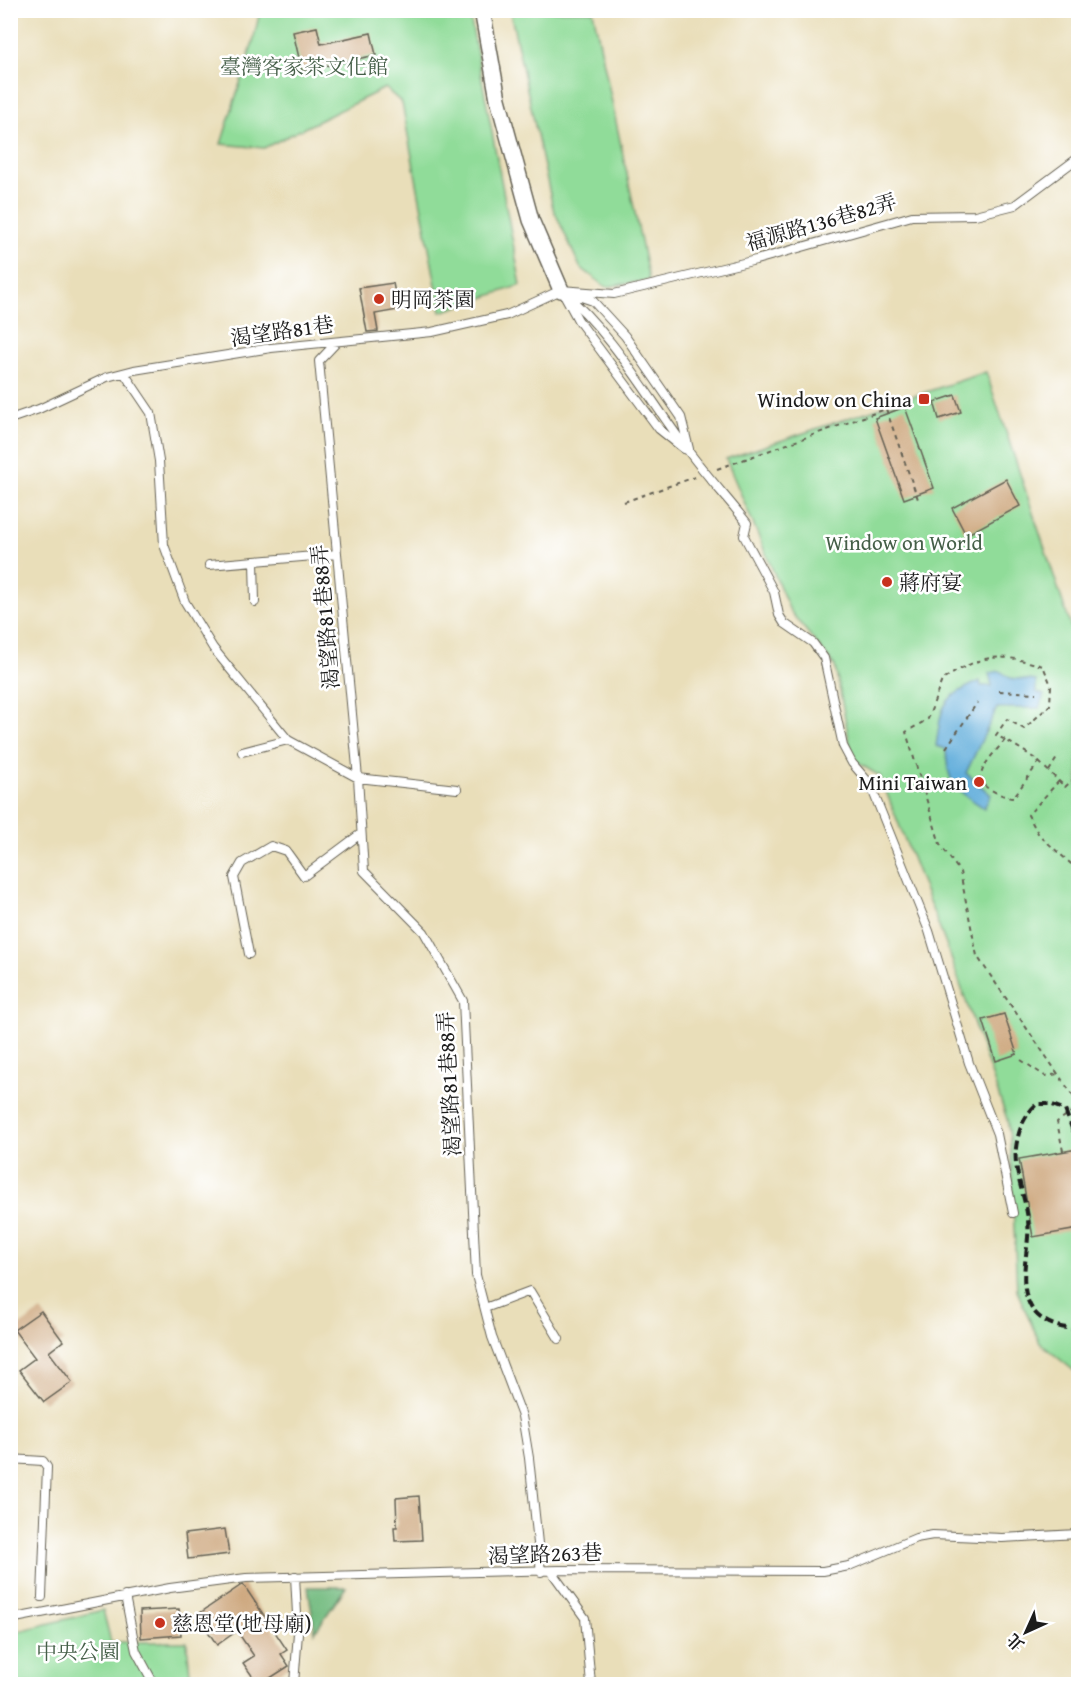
<svg xmlns="http://www.w3.org/2000/svg" width="1089" height="1695" font-family="'Gentium Book Plus','Noto Serif TC',serif">
	<style>
		.green { fill: #90dc99; stroke: #567c5a; stroke-width: 1.5 }
		.forest { fill: #74bc81; stroke: #486c4e; stroke-width: 1.5 }
		.water { fill: #63afdc; stroke: #40667c; stroke-width: 1.5 }
		.building { fill: #cea87f }
		.lines { fill: none; stroke-linecap: round; stroke-linejoin: round }
		.service-casing { stroke: #646053; stroke-width: 10 }
		.minor-casing { stroke: #646053; stroke-width: 18 }
		.path { stroke: #646053; stroke-width: 2; stroke-dasharray: 4.5 4.5; stroke-linecap: butt }
		.service { stroke: #fff; stroke-width: 8 }
		.minor { stroke: #fff; stroke-width: 15 }
		.rail { stroke: #1c1c1c; stroke-width: 4; stroke-dasharray: 9 4.5; stroke-linecap: butt }
		.poi-dot { fill: #c8321e; stroke: #fff; stroke-width: 2 }
		.labels { text-anchor: middle; dominant-baseline: central; stroke-width: 5; stroke-linejoin: round; paint-order: stroke }
		.park-label { font-size: 21px; fill: #455f48; stroke: #fff }
		.street-label { font-size: 21px; fill: #1c1c1c; stroke: #fff }
		.poi-label { font-size: 21px; fill: #1c1c1c; stroke: #fff; text-anchor: start }
	</style>
	<rect width="100%" height="100%" fill="#fff"/>
	<filter id="ink" filterUnits="userSpaceOnUse"><feTurbulence type="fractalNoise" baseFrequency=".0167" numOctaves="2"/><feDisplacementMap in="SourceGraphic" scale="12" xChannelSelector="R" yChannelSelector="G"/><feConvolveMatrix kernelMatrix="1 2 1 2 8 2 1 2 1" color-interpolation-filters="sRGB"/></filter>
	<filter id="wash" filterUnits="userSpaceOnUse"><feTurbulence type="fractalNoise" baseFrequency=".008" numOctaves="4" result="noise"/><feDisplacementMap in="SourceGraphic" scale="24" xChannelSelector="R" yChannelSelector="G"/><feGaussianBlur stdDeviation="1.35" result="paint"/><feColorMatrix in="noise" values="0 0 0 0 0 0 0 0 0 0 0 0 0 0 0 0 0 1.4 0 .05"/><feComposite in="paint" operator="in"/></filter>
	<g filter="url(#wash)">
		<rect width="100%" height="100%" fill="#e9deb9"/>
		<path class="green" d="M260,11H469L521,285L441,312L402,103L385,88L264,148L221,144L253,42Z
			M510,11H593L649,280L606,287L580,267L553,208Z
			M986,372L1078,648V1374L1040,1343L1017,1291L1010,1138L1007,1119L950,955L880,776L853,760L835,666L790,611L726,459Z
			M103,1610L111,1642H187L191,1684H11V1633Z"/>
		<path class="forest" d="M308,1587H346L315,1632Z"/>
		<path class="water" d="M1000,671L1010,678L1036,681V692L1044,695L1039,708H997L966,773L991,795L984,808C955,789 947,785 946,749L936,746C942,705 940,699 980,681L981,686H992L989,673Z"/>
		<g id="blocks">
			<path class="building" d="M317,27L321,44L371,33L376,55L302,71L293,32Z
				M393,283L398,310L375,314L378,331L367,332L359,288Z
				M955,395L961,412L939,419L934,402Z
				M905,407L934,488L904,499L875,418Z
				M1006,479L1020,506L966,535L952,508Z
				M1004,1014L1017,1054L996,1061L983,1020Z
				M1078,1149V1229L1033,1237L1019,1159Z
				M41,1311L63,1341L49,1352L72,1382L44,1402L19,1370L35,1358L14,1330Z
				M419,1496L422,1540L395,1541L394,1527H397L396,1498Z
				M225,1529L229,1554L188,1559L185,1534Z
				M243,1584L287,1650L281,1654L289,1666L261,1684H258L243,1663L254,1656L237,1631L217,1645L197,1615Z
				M179,1609L181,1635L141,1638L140,1611Z"/>
		</g>
	</g>
	<g filter="url(#ink)">
		<use href="#blocks" fill-opacity="0" stroke="#646053" stroke-width="1.5"/>
		<g class="lines">
			<g class="service-casing">
				<path id="service" d="M561,290C614,335 647,396 689,452C707,476 728,499 747,523L744,536L774,592L779,615L784,623L813,643L824,658L843,746L852,763L870,784L929,931L969,1063L997,1134L1013,1213
					M572,294L593,301L625,336L681,417L689,449
					M565,296L578,320L659,429L684,449
					M337,342L319,361L358,778L364,871L424,932L463,1001L476,1275L492,1337L522,1416L529,1458L541,1572
					M124,373L151,413L159,461L164,545L185,602L213,648L288,740L358,778L457,789
					M10,419L39,409L107,377L134,370L271,348L432,332L507,315L561,290L614,294L756,260L912,216L975,215L1015,205L1078,158
					M254,561L255,602
					M209,565L337,554
					M242,752L288,740
					M249,954L234,877L242,863L271,846L286,851L304,876L359,835
					M485,1308L530,1291L559,1339
					M10,1459L43,1461L47,1467L42,1597
					M551,1571L585,1618L591,1684
					M125,1596L136,1651L154,1684
					M10,1619L170,1588L246,1578L559,1570L823,1571L849,1566L916,1538L933,1535L1002,1538L1078,1534
					M294,1684L298,1633L295,1576"/>
			</g>
			<g class="minor-casing">
				<path id="minor" d="M482,10L498,99L531,220L561,290"/>
			</g>
			<path class="path" d="M717,469L886,409L919,502
				M624,502L695,477
				M999,691L1036,693
				M1005,740C995,753 966,778 991,790C999,794 1005,797 1013,798L1039,762C1025,751 1011,743 996,735L1007,719L1024,729L1050,705L1051,685L1043,666C995,652 984,654 942,680L928,719L906,732L940,844L960,872L977,956L1078,1103
				M946,748L977,703
				M1039,762L1065,787L1078,775
				M1049,771L1057,758
				M1059,781L1028,815L1039,835L1078,870
				M1021,1060L1045,1076L1058,1074
				M1063,1151L1057,1122L1078,1107"/>
			<use href="#service" class="service"/>
			<use href="#minor" class="minor"/>
			<path class="rail" d="M1078,1144L1065,1110L1050,1104H1037C1024,1115 1018,1131 1016,1148C1013,1171 1026,1198 1028,1220C1031,1248 1016,1280 1031,1307C1040,1323 1061,1329 1078,1329"/>
		</g>
	</g>
	<g class="poi-dot">
		<circle cx="379" cy="299" r="6"/>
		<rect x="918" y="393" width="12" height="12" rx="3"/>
		<circle cx="887" cy="582" r="6"/>
		<circle cx="979" cy="782" r="6"/>
		<circle cx="160" cy="1623" r="6"/>
	</g>
	<g class="labels">
		<g class="park-label">
			<text x="304" y="66">臺灣客家茶文化館</text>
			<text x="904" y="542">Window on World</text>
			<text x="78" y="1651">中央公園</text>
		</g>
		<g class="street-label">
			<text transform="translate(821 222) rotate(-16)">福源路136巷82弄</text>
			<text transform="translate(282 331) rotate(-8)">渴望路81巷</text>
			<text transform="translate(325 617) rotate(-95)">渴望路81巷88弄</text>
			<text transform="translate(449 1084) rotate(-93)">渴望路81巷88弄</text>
			<text transform="translate(545 1554) rotate(-2)">渴望路263巷</text>
		</g>
		<g class="poi-label">
			<text x="391" y="299">明岡茶園</text>
			<text x="912" y="399" text-anchor="end">Window on China</text>
			<text x="899" y="582">蔣府宴</text>
			<text x="967" y="782" text-anchor="end">Mini Taiwan</text>
			<text x="172" y="1623">慈恩堂(地母廟)</text>
		</g>
	</g>
	<rect width="1089" height="1695" fill="none" stroke="#fff" stroke-width="36"/>
	<g transform="translate(1026 1632) rotate(225)" stroke="#ffffff" stroke-width="4.5" paint-order="stroke">
	<path d="M0-4.5L10 22L0 15L-10 22Z" fill="#1c1c1c"/>
	<text y="-9" font-size="16" font-weight="bold" text-anchor="middle" fill="#1c1c1c">北</text>
	</g>
</svg>
